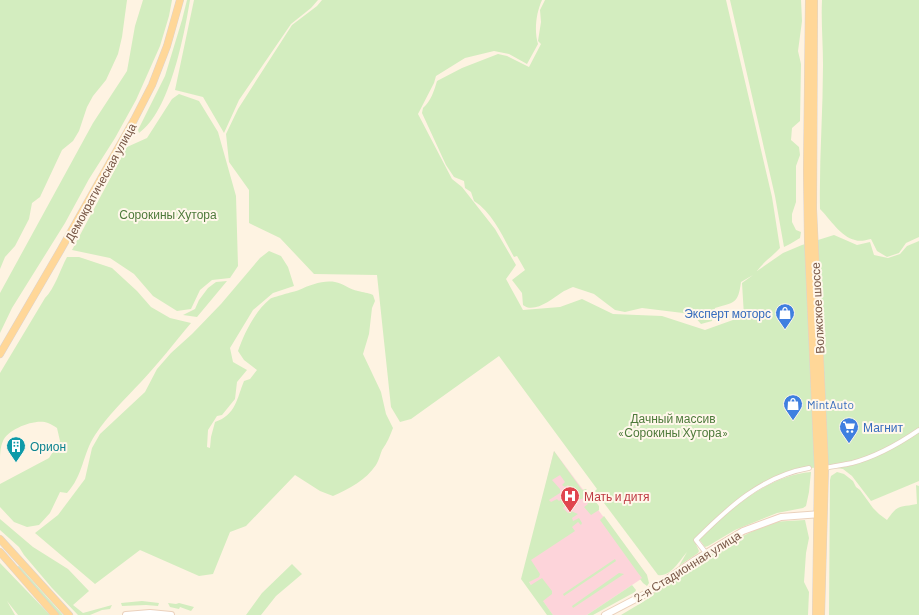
<svg xmlns="http://www.w3.org/2000/svg" width="919" height="615" font-family="Barlow,sans-serif">
	<style>
		.medical { fill: #fdd4da }
		.green { fill: #d3edbf }
		.lines { fill: none; stroke-linecap: round; stroke-linejoin: round }
		.minor-casing { stroke: #e3cfbd; stroke-width: 5.5 }
		.secondary-casing { stroke: #ebd1bc; stroke-width: 8 }
		.primary-casing { stroke: #dcd3cf; stroke-width: 8 }
		.minor { stroke: #fff; stroke-width: 4 }
		.secondary { stroke: #fff; stroke-width: 6 }
		.primary { stroke: #ffd798; stroke-width: 7 }
		.labels { text-anchor: middle; dominant-baseline: central; stroke-width: 4; stroke-linejoin: round; paint-order: stroke }
		.street-label { font-size: 12px; fill: #785746; stroke: #fff7ea }
		.park-label { font-size: 12px; fill: #4e7a3b; stroke: #fff7ea }
		.shop-label { font-size: 12px; fill: #366cbe; stroke: #fff7ea; text-anchor: start }
		.culture-label { font-size: 12px; fill: #0d838f; stroke: #fff7ea; text-anchor: start }
		.health-label { font-size: 12px; fill: #be3a42; stroke: #fff7ea; text-anchor: start }
	</style>
	<rect width="100%" height="100%" fill="#fef3e2"/>
	<path class="medical" d="M554,451L647,575L587,615H553L524,575Z"/>
	<path class="green" d="M0,0H127L122,37L118,54L106,80L93,96L87,107L79,131L73,141L62,150L40,197L32,203L29,219L15,246L5,257L0,269Z
		M143,0H172L169,16L160,46L136,100L115,138L89,179L65,223L12,308L0,333V293L93,123L127,71L135,26Z
		M187,0H190C184,36 170,111 139,133L138,130L165,76L182,20Z
		M194,0H318L311,8L291,24L239,100L224,133L203,97L175,90Z
		M322,0H542C536,13 534,31 538,44L527,64L509,54L494,51L465,58L436,76L434,83L418,114L452,179L462,187L495,229L516,265L506,279L523,310L560,307L582,299L613,314L662,316L705,330L744,316L742,283L753,275L741,282C738,304 735,302 715,308L712,321L701,324L694,316L683,313L642,308L625,312L615,310L594,294L573,287C569,289 565,290 561,293C552,299 534,314 523,305L522,293L512,280L525,270L517,256L514,257C503,237 493,213 474,201L471,192L465,188L464,181L454,177L446,165L422,113L423,108C431,101 434,91 437,81L462,68L498,54L507,56L529,67L541,44L538,41L541,22L540,10L545,0H726L772,197L780,248C773,256 763,262 757,271L783,253L802,245L834,235L857,245L870,242L874,255L888,258L900,254L907,246L919,241V481L871,501L852,476L843,469L830,467L809,468L759,486L726,510L696,540L695,542L699,551L698,553L679,566L687,552C679,561 671,577 658,575L595,491L597,489L499,356L411,419L400,422L391,407L377,275L314,274L280,238L249,223V190L229,162L226,134L238,109L292,25L317,6Z
		M730,0H801L802,21L798,51L801,64L800,121L792,128L791,140L799,147L800,155L796,166V202L792,214V222L796,230L801,232L800,238L790,244L784,247L775,196Z
		M822,0H919V237L906,243L899,253L887,257L877,251L871,239C866,240 860,242 855,240C841,237 830,219 820,209C819,161 823,113 823,65C823,43 821,22 822,0Z
		M179,94L199,101L218,132L236,196L238,266L230,278L212,280L200,290L191,309L177,311L153,296L134,274L110,258L72,250L127,147L147,138L172,99Z
		M269,251L281,256L288,267L294,286L273,293L253,310L230,348L233,362L247,370L237,382L235,399L222,415L217,416L208,430L207,447L210,448L211,437L215,422C236,415 237,398 244,381L250,379L257,370L244,360L238,351C244,334 255,311 270,299C273,297 293,292 299,290C310,285 323,280 335,282C343,283 350,290 358,291C364,293 367,292 373,295L375,301L372,308L369,334L363,354L381,392L386,414L393,428C390,436 387,443 382,450C380,455 379,460 376,465C366,480 349,489 333,496L320,491L295,475L246,526L230,532L213,574L199,576L140,550L95,584L35,533L58,515L85,479L92,448L100,434L145,392L157,369L171,353L192,334L221,304L260,258Z
		M67,257H79L112,268L137,291L151,307L170,318L191,323C174,343 159,363 141,382C125,399 108,415 95,435C83,453 83,476 67,493L60,492L50,513L39,525L27,527L14,522L0,507V484L49,458L60,441L57,428C54,426 51,424 48,423C36,418 8,429 3,441C0,447 0,456 0,463V373L45,298C55,288 60,270 67,257Z
		M227,281L197,317L183,315L195,309L199,300L208,288L216,282Z
		M554,451L582,490L586,489L599,506V510L591,515L584,507L588,504L584,498L578,500L568,485L565,487L562,485L565,482L560,475L552,480L560,489V493L549,500L551,502L557,499L559,501L564,497L569,503L563,508L568,513L571,511L578,514L572,518L573,521L579,518L582,523L581,525L578,522L572,527L575,531L531,560L540,574L539,577L529,582L531,585L542,578L552,591V594L543,601L553,615H547L521,579Z
		M811,472L809,492L806,506L803,508L777,513L735,530L708,546L705,547L699,539C730,510 766,476 811,472Z
		M837,472L844,474L853,481L856,487L860,490L873,508L879,514L887,520C899,503 899,508 917,504L916,485L919,486V615H829L830,480L831,476Z
		M604,516L647,575L649,583L647,586L643,583L640,579L642,578L638,573L600,520Z
		M0,519L33,547L68,569L89,591L73,605L83,613L112,605L110,609L102,610L90,615H78L52,588L24,555L19,547L0,530Z
		M805,520L809,538L806,553L804,582L809,592L808,615H621L651,597L660,584L695,560L771,522Z
		M615,559L616,561L564,596L563,594Z
		M0,563L50,615H18L7,601L15,615H0Z
		M292,564L302,574L276,596L261,615H246L262,593Z
		M19,566L63,615H59L17,567Z
		M619,573L624,574L573,608L572,606Z
		M632,585L636,590L635,592L593,615H587Z
		M142,601L159,603L158,606L146,605L122,606L121,603Z
		M168,603L176,604L179,603L194,607L191,611L180,607L179,609L170,607Z"/>
	<g class="lines">
		<g class="minor-casing">
			<path id="minor" d="M825,468C834,466 843,465 852,463C875,457 900,443 919,430
				M706,553L696,540C728,508 762,476 809,468"/>
		</g>
		<g class="secondary-casing">
			<path id="secondary" d="M126,615L150,613L171,615
				M605,615L647,593L695,560L743,531L781,517L821,514"/>
		</g>
		<g class="primary-casing">
			<path id="primary" d="M809,0L807,171L808,241L818,467L816,615
				M814,0L813,209L825,468L821,615
				M0,354L60,251L134,120L152,85L167,46L180,0
				M0,539L69,615
				M0,552L55,615"/>
		</g>
		<use href="#minor" class="minor"/>
		<use href="#secondary" class="secondary"/>
		<use href="#primary" class="primary"/>
	</g>
	<defs>
		<g id="shop-pin" transform="scale(1)"><path d="M0 17L-7.5 6A9.5 9.5 0 1 1 7.5 6Z" fill="#3f7fe0" stroke="#fff7ea"/><path d="M-5-2.5h2.3a2.7 3.5 0 0 1 5.4 0H5L5.5 6h-11ZM-1.5-2.5h3a1.5 2.3 0 0 0-3 0Z" fill="#fff"/></g>
		<g id="supermarket-pin" transform="scale(1)"><path d="M0 17L-7.5 6A9.5 9.5 0 1 1 7.5 6Z" fill="#3f7fe0" stroke="#fff7ea"/><path d="M-6-5.5h2.5l.6 2H6L4.5 2H-2.5L-4.4-4H-6ZM-1.5 3.2a1.3 1.3 0 1 0 .1 0ZM3 3.2a1.3 1.3 0 1 0 .1 0Z" fill="#fff"/></g>
		<g id="building-pin" transform="scale(1)"><path d="M0 17L-7.5 6A9.5 9.5 0 1 1 7.5 6Z" fill="#0f9aa8" stroke="#fff7ea"/><path d="M-4-6H4V6H1V3H-1V6H-4ZM-2.5-4.3h1.7v1.8h-1.7ZM.8-4.3h1.7v1.8H.8ZM-2.5-1h1.7V.8h-1.7ZM.8-1h1.7V.8H.8Z" fill="#fff"/></g>
		<g id="hospital-pin" transform="scale(1)"><path d="M0 17L-7.5 6A9.5 9.5 0 1 1 7.5 6Z" fill="#e0444e" stroke="#fff7ea"/><path d="M-5-5h3v3.5h4V-5h3V5h-3V1.5h-4V5h-3Z" fill="#fff"/></g>
	</defs>
	<g fill-rule="evenodd">
		<use href="#shop-pin" x="785" y="313"/>
		<use href="#shop-pin" x="793" y="404"/>
		<use href="#supermarket-pin" x="849" y="427"/>
		<use href="#building-pin" x="16" y="446"/>
		<use href="#hospital-pin" x="570" y="496"/>
	</g>
	<g class="labels">
		<g class="street-label">
			<text transform="translate(100 182) rotate(-61)">Демократическая улица</text>
			<text transform="translate(817 308) rotate(-93)">Волжское шоссе</text>
			<text transform="translate(687 566) rotate(-32)">2-я Стадионная улица</text>
		</g>
		<g class="park-label">
			<text x="168" y="214">Сорокины Хутора</text>
			<text x="673" y="418">Дачный массив<tspan x="673" dy="14">«Сорокины Хутора»</tspan></text>
		</g>
		<g class="shop-label">
			<text x="771" y="313" text-anchor="end">Эксперт моторс</text>
			<text x="807" y="404">MintAuto</text>
			<text x="863" y="427">Магнит</text>
		</g>
		<g class="culture-label">
			<text x="30" y="446">Орион</text>
		</g>
		<g class="health-label">
			<text x="584" y="496">Мать и дитя</text>
		</g>
	</g>
</svg>
